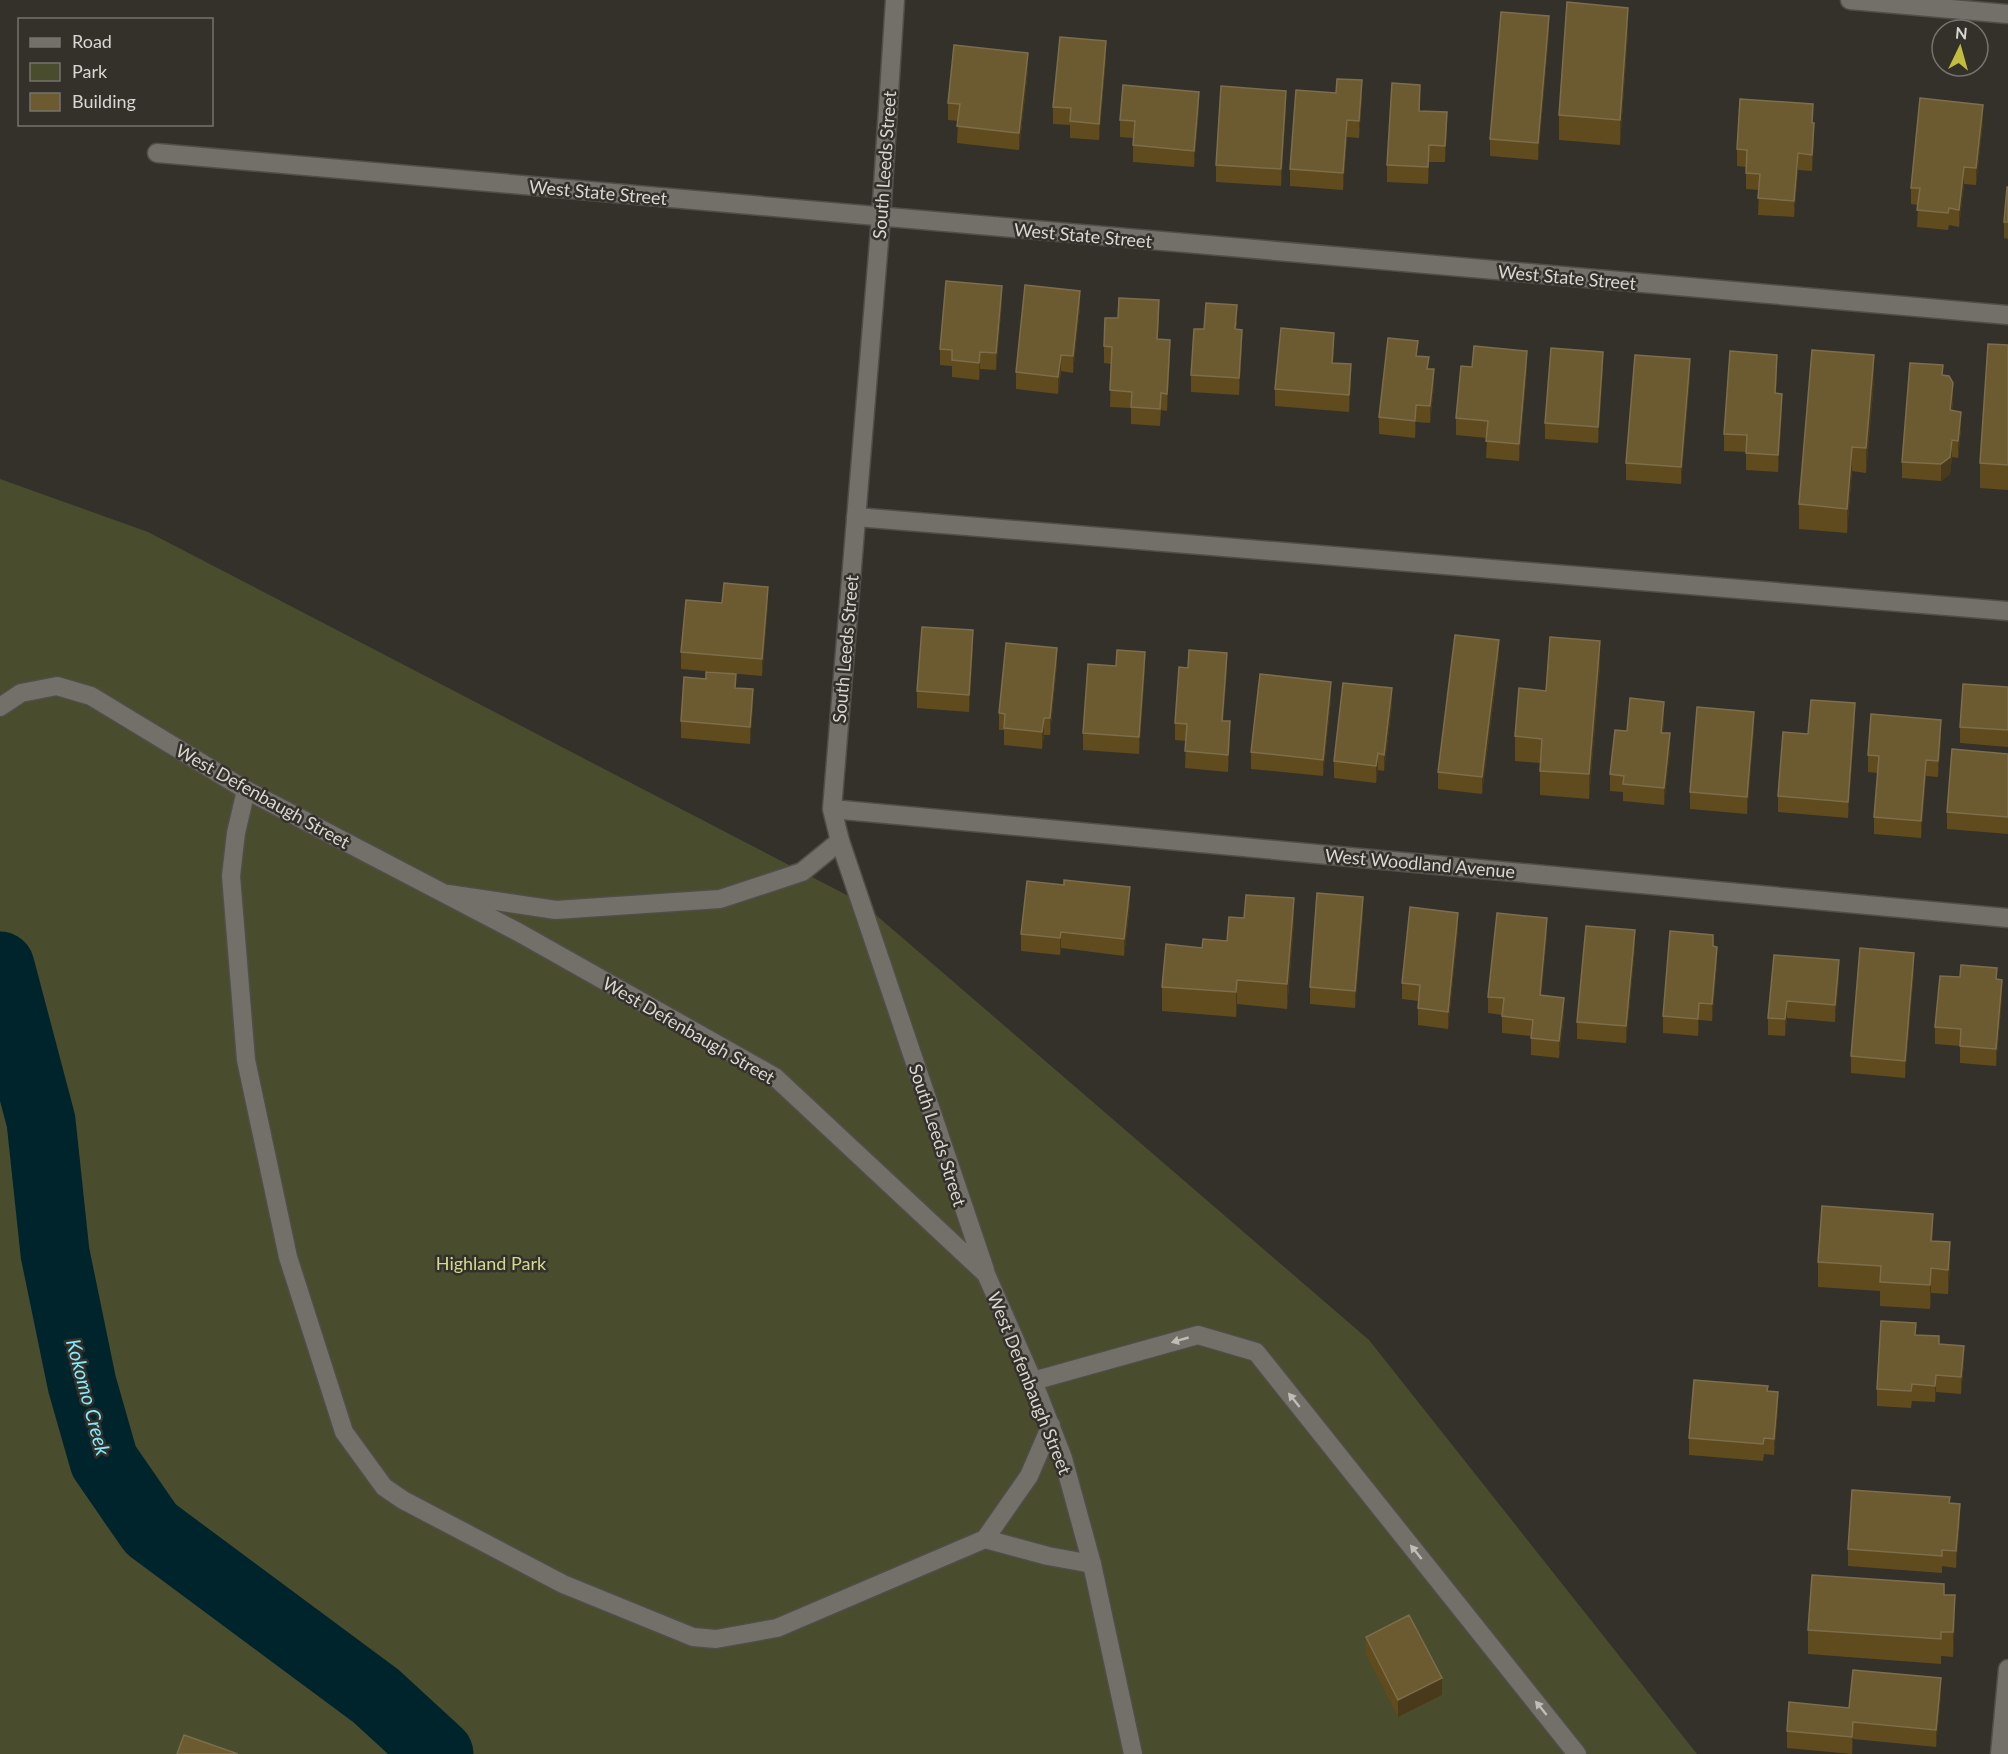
<svg xmlns="http://www.w3.org/2000/svg" width="2008" height="1754" font-family="Lato,sans-serif">
	<style>
		.green { fill: #4a4c2e }
		.lines { fill: none; stroke-linecap: round; stroke-linejoin: round }
		.river { stroke: #00242b; stroke-width: 69 }
		.lane-casing { stroke: #514e49; stroke-width: 21 }
		.street-casing { stroke: #514e49; stroke-width: 21 }
		.lane { stroke: #736f69; stroke-width: 18 }
		.street { stroke: #736f69; stroke-width: 18 }
		.wall { fill: #5f4b1e }
		.shaded-wall { fill: #483a1b }
		.building { fill: #6c5a31; stroke: #7d6d4a; stroke-width: 1.5 }
		.oneway { fill: #c0bdb8 }
		.labels { text-anchor: middle; dominant-baseline: central; stroke-width: 5; stroke-linejoin: round; paint-order: stroke }
		.street-label { font-size: 18px; fill: #d9d7d3; stroke: #34312b }
		.park-label { font-size: 18px; fill: #d3da8d; stroke: #34312b }
		.water-label { font-size: 20px; font-style: italic; fill: #84ebfe; stroke: #34312b }
	</style>
	<rect width="100%" height="100%" fill="#34312b"/>
	<path class="green" d="M0,479L148,532L862,903L1369,1340L1697,1754H0Z"/>
	<g class="lines">
		<path class="river" d="M0,966L41,1121L55,1253L82,1384L104,1461L151,1529L376,1696L439,1754"/>
		<g class="lane-casing">
			<path id="lane" d="M1850,0L2008,14
				M856,517L2008,611
				M246,790L236,833L231,876L246,1060L288,1257L344,1432L384,1487L403,1500L563,1584L693,1637L716,1639L777,1628L985,1539L1029,1476L1051,1425
				M448,894L556,910L720,899L802,872L840,841
				M1033,1381L1198,1335L1256,1352L1577,1754
				M985,1539L1048,1556L1092,1564"/>
		</g>
		<g class="street-casing">
			<path id="street" d="M895,0L881,217L832,809L840,841L985,1270
				M157,153L2008,315
				M0,707L21,693L57,686L91,696L246,790L518,932L775,1077L986,1274L1033,1381L1063,1458L1092,1564L1133,1754
				M832,809L2008,918
				M2000,1754L2008,1669"/>
		</g>
		<use href="#lane" class="lane"/>
		<use href="#street" class="street"/>
	</g>
	<path class="wall" d="M1628,32L1620,145L1559,140V115Z
		M1549,33L1538,160L1490,156V139Z
		M1106,57L1099,140L1070,138V125L1053,124V107Z
		M1028,70L1019,150L957,143L958,121L948,120V103Z
		M1362,97L1359,138L1347,137L1343,190L1290,186V169Z
		M1420,102V111L1447,129L1445,162H1429L1428,184L1387,182V165Z
		M1286,107L1281,186L1216,182V165Z
		M1199,109L1194,167L1133,162V138L1120,137V120Z
		M1983,122L1976,185L1964,184L1959,227L1949,225L1948,230L1917,227L1918,205L1911,204V188Z
		M1813,123L1814,140L1812,171L1798,170L1794,217L1758,215L1759,190L1746,189V167L1737,166V149Z
		M2008,187V239L2004,238V222Z
		M1002,302L996,370L980,369L979,380L952,377V366L940,365V349Z
		M1080,307L1073,373L1061,371L1058,394L1016,389V372Z
		M1159,317L1158,339L1170,357L1167,411L1161,410L1160,426L1131,424V408L1110,407L1111,364L1104,363V346L1118,318Z
		M1237,322L1236,329L1242,347L1239,395L1191,392V375L1204,329Z
		M2008,345V490L1980,488V463Z
		M1334,350L1333,363L1351,381L1349,412L1275,406V389Z
		M1418,356L1429,369L1434,386L1430,423L1416,422L1415,438L1379,434V417Z
		M1472,367L1527,368L1519,461L1486,458L1487,438L1456,435V418Z
		M1603,369L1598,443L1545,439V423Z
		M1777,372L1776,393L1782,411L1778,472L1746,470V452L1724,451V434Z
		M1943,375L1953,400L1952,411L1961,429L1958,458L1952,457L1950,474L1941,481L1902,478V462Z
		M1690,376L1681,484L1626,480V463Z
		M1874,380L1866,473L1852,471L1847,533L1799,529V504Z
		M722,603L768,604L762,676L681,669V652Z
		M973,647L969,712L917,708V691Z
		M1499,657L1482,794L1438,789V772Z
		M1057,664L1050,735H1044L1042,749L1004,745V730H999V713Z
		M1600,666L1589,799L1540,795V763L1515,761V736Z
		M1145,669L1139,754L1083,750V733Z
		M1227,670L1223,721L1230,738L1228,772L1185,768L1186,741L1175,740V723Z
		M2008,687V747L1960,743V727Z
		M736,688L753,706L750,744L681,738V721Z
		M1331,699L1323,776L1251,769V752Z
		M1392,705L1384,771L1378,770L1376,783L1334,778V761Z
		M1664,719L1663,733L1670,750L1664,805L1623,801V792L1610,791V774L1627,731Z
		M1855,720L1848,818L1778,812V796L1808,734Z
		M1754,729L1747,814L1690,809V792Z
		M1941,737L1938,777L1926,776L1921,838L1874,834V817L1878,773L1868,772V755Z
		M2008,754V834L1947,829V812Z
		M1130,904L1124,956L1061,948L1060,955L1021,951V934Z
		M1363,914L1355,1008L1310,1004V987Z
		M1294,923L1287,1009L1237,1004L1236,1017L1162,1011V987L1202,948Z
		M1458,930L1448,1029L1418,1025V1001L1402,999V983Z
		M1547,935L1541,996L1564,1015L1559,1058L1531,1055V1036L1502,1033V1015L1488,1013V997Z
		M1713,946L1717,963L1712,1021L1699,1020L1698,1036L1663,1033V1016Z
		M1635,947L1626,1043L1577,1039V1022Z
		M1774,955L1839,977L1835,1022L1787,1018L1785,1036L1768,1035V1018Z
		M1914,970L1905,1078L1851,1073V1056Z
		M1997,979L2002,997L1996,1066L1960,1063V1046L1935,1044V1027Z
		M1933,1241L1950,1267L1948,1294L1931,1293L1930,1309L1880,1306V1291L1818,1287V1262Z
		M1916,1335L1939,1344L1964,1363L1961,1394L1936,1392L1935,1402L1912,1401L1911,1408L1877,1406V1389Z
		M1768,1391L1778,1409L1774,1455L1764,1454L1763,1461L1689,1455V1438Z
		M1950,1503L1960,1520L1956,1568L1942,1566V1573L1848,1566V1549Z
		M1944,1595L1955,1620L1953,1657L1941,1656V1664L1808,1654V1630Z
		M1366,1637L1442,1695L1398,1717L1366,1654Z
		M1941,1695L1936,1747L1853,1739L1852,1754L1787,1748V1731L1849,1708Z"/>
	<path class="shaded-wall" d="M1628,8V32L1620,145V120Z
		M1549,16V33L1538,160V143Z
		M1106,41V57L1099,140V124Z
		M1028,53V70L1019,150V133Z
		M1362,80V97L1359,138V121Z
		M1286,91V107L1281,186V169Z
		M1199,92V109L1194,167V151Z
		M1983,105V122L1976,185V168Z
		M1447,112V129L1445,162V146Z
		M1347,120V137L1343,190V173Z
		M1814,123V140L1812,171V155Z
		M1429,145V162L1428,184V167Z
		M1798,153V170L1794,217V201Z
		M1964,167V184L1959,227V210Z
		M1002,286V302L996,370V353Z
		M1080,291V307L1073,373V356Z
		M1242,330V347L1239,395V378Z
		M1334,333V350L1332,380V363Z
		M1170,340V357L1167,411V394Z
		M1527,351V368L1519,461V444Z
		M980,352V369L979,380V363Z
		M1603,352V369L1598,443V427Z
		M1061,355V371L1058,394V377Z
		M1777,355V372L1775,410V393Z
		M1874,355V380L1866,473V448Z
		M1690,359V376L1681,484V467Z
		M1351,364V381L1349,412V395Z
		M1434,369V386L1430,423V406Z
		M1953,383V400L1950,427V410Z
		M1782,394V411L1778,472V455Z
		M1416,405V422L1415,438V421Z
		M1961,412V429L1958,458V441Z
		M1952,440V457L1950,474L1941,481V464Z
		M1852,447V471L1847,533V509Z
		M768,587V604L762,676V659Z
		M973,630V647L969,712V695Z
		M1499,640V657L1482,794V777Z
		M1600,641V666L1589,799V774Z
		M1057,648V664L1050,735V718Z
		M1145,652V669L1139,754V737Z
		M1227,653V670L1222,738V721Z
		M1331,682V699L1323,776V760Z
		M1392,688V705L1384,771V755Z
		M753,689V706L750,744V727Z
		M1664,702V719L1661,749V733Z
		M1855,703V720L1848,818V802Z
		M1754,712V729L1747,814V797Z
		M1044,718V735L1042,749V732Z
		M1941,720V737L1938,777V761Z
		M1230,721V738L1228,772V755Z
		M1670,733V750L1664,805V788Z
		M1378,753V770L1376,783V766Z
		M1926,760V776L1921,838V821Z
		M1130,887V904L1124,956V939Z
		M1363,897V914L1355,1008V991Z
		M1294,898V923L1287,1009V984Z
		M1458,913V930L1448,1029V1012Z
		M1547,918V935L1540,1012V995Z
		M1635,930V947L1626,1043V1026Z
		M1061,932V948L1060,955V938Z
		M1717,947V963L1712,1021V1004Z
		M1914,953V970L1905,1078V1061Z
		M1839,960V977L1835,1022V1005Z
		M1237,980V1004L1236,1017V992Z
		M2002,980V997L1996,1066V1049Z
		M1564,998V1015L1559,1058V1041Z
		M1787,1001V1018L1785,1036V1019Z
		M1699,1003V1020L1698,1036V1019Z
		M1933,1214V1238L1931,1266V1241Z
		M1950,1242V1267L1948,1294V1270Z
		M1931,1268V1293L1930,1309V1285Z
		M1964,1346V1363L1961,1394V1377Z
		M1936,1375V1392L1935,1402V1386Z
		M1778,1392V1409L1774,1455V1439Z
		M1960,1504V1520L1956,1568V1551Z
		M1955,1595V1620L1953,1657V1632Z
		M1442,1678V1695L1398,1717V1700Z
		M1941,1678V1695L1936,1747V1730Z
		M1853,1722V1739L1852,1754V1737Z"/>
	<path class="building" d="M1567,2L1628,8L1620,120L1559,115Z
		M1501,12L1549,16L1538,143L1490,139Z
		M1060,37L1106,41L1099,124L1070,121L1071,108L1053,107Z
		M954,45L1028,53L1019,133L957,126L960,104L948,103Z
		M1337,79L1362,80L1359,121L1347,120L1343,173L1290,169L1296,90L1336,93Z
		M1392,83L1420,85L1419,111L1447,112L1445,146L1429,145L1428,167L1387,165Z
		M1123,85L1199,92L1194,151L1133,145L1135,121L1120,120Z
		M1221,86L1286,91L1281,169L1216,165Z
		M1920,98L1983,105L1976,168L1964,167L1959,210L1949,208L1948,213L1917,210L1920,188H1911Z
		M1740,99L1813,104L1812,123H1814L1812,155L1798,153L1794,201L1758,198L1760,174L1746,173L1747,150L1737,149Z
		M2007,187H2008V222H2004Z
		M946,281L1002,286L996,353L980,352L979,363L952,360V350L940,349Z
		M1025,285L1080,291L1073,356L1061,355L1058,377L1016,372Z
		M1119,298L1159,300L1157,339L1170,340L1167,394L1161,393L1160,409L1131,407L1132,392L1110,390L1112,347L1104,346L1105,318H1118Z
		M1206,303L1237,305L1235,329L1242,330L1239,378L1191,375L1194,329H1204Z
		M1281,328L1334,333L1332,363L1351,364L1349,395L1275,389Z
		M1388,338L1418,341L1416,356L1429,357L1427,369H1434L1430,406L1416,405L1415,421L1379,417Z
		M1988,344L2008,345V465L1980,463Z
		M1474,346L1527,351L1519,444L1486,441L1488,421L1456,418L1461,366L1472,367Z
		M1551,348L1603,352L1598,427L1545,423Z
		M1812,350L1874,355L1866,448L1852,447L1847,509L1799,504Z
		M1730,351L1777,355L1775,393L1782,394L1778,455L1746,453L1747,435L1724,434Z
		M1635,355L1690,359L1681,467L1626,463Z
		M1910,363L1943,365L1942,375L1949,376L1953,383L1950,410L1961,412L1958,441L1952,440L1950,457L1941,464L1902,462Z
		M724,583L768,587L762,659L681,652L686,600L722,603Z
		M922,627L973,630L969,695L917,691Z
		M1455,635L1499,640L1482,777L1438,772Z
		M1550,637L1600,641L1589,774L1540,771L1542,739L1515,736L1519,688L1546,691Z
		M1006,643L1057,648L1050,718H1044L1042,732L1004,728L1005,714L999,713Z
		M1117,650L1145,652L1139,737L1083,733L1088,664L1116,666Z
		M1189,650L1227,653L1222,721H1230L1228,755L1185,751L1187,724L1175,723L1179,667L1188,668Z
		M706,672L736,674L735,688L753,689L750,727L681,721L684,677L706,679Z
		M1260,674L1331,682L1323,760L1251,752Z
		M1343,683L1392,688L1384,755L1378,753L1376,766L1334,761Z
		M1963,684L2008,687V730L1960,727Z
		M1630,698L1664,702L1661,733H1670L1664,788L1623,784L1624,776L1610,774L1615,730L1627,731Z
		M1811,700L1855,703L1848,802L1778,796L1783,732L1808,734Z
		M1697,707L1754,712L1747,797L1690,792Z
		M1871,714L1941,720L1938,761L1926,760L1921,821L1874,817L1879,756L1868,755Z
		M1952,749L2008,754V817L1947,812Z
		M1064,880L1130,887L1124,939L1061,932L1060,938L1021,934L1027,881L1064,885Z
		M1317,893L1363,897L1355,991L1310,987Z
		M1246,895L1294,898L1287,984L1237,980L1236,992L1162,987L1166,944L1202,948L1203,939L1227,941L1229,917L1244,918Z
		M1410,907L1458,913L1448,1012L1418,1008L1420,985L1402,983Z
		M1497,913L1547,918L1540,995L1564,998L1559,1041L1531,1038L1533,1020L1502,1016L1504,998L1488,997Z
		M1586,926L1635,930L1626,1026L1577,1022Z
		M1670,931L1713,935V946L1717,947L1712,1004L1699,1003L1698,1019L1663,1016Z
		M1860,948L1914,953L1905,1061L1851,1056Z
		M1774,955L1839,960L1835,1005L1787,1001L1785,1019L1768,1018Z
		M1961,965L1997,968L1996,979L2002,980L1996,1049L1960,1046L1961,1029L1935,1027L1940,976L1960,977Z
		M1822,1206L1933,1214L1931,1241L1950,1242L1948,1270L1931,1268L1930,1285L1880,1282L1881,1266L1818,1262Z
		M1881,1321L1916,1323L1915,1335L1939,1336V1344L1964,1346L1961,1377L1936,1375L1935,1386L1912,1384L1911,1391L1877,1389Z
		M1694,1380L1768,1386L1767,1391L1778,1392L1774,1439L1764,1438L1763,1444L1689,1438Z
		M1852,1490L1950,1497L1949,1503L1960,1504L1956,1551L1942,1550V1556L1848,1549Z
		M1812,1575L1944,1584V1595H1955L1953,1632H1941V1639L1808,1630Z
		M1409,1615L1442,1678L1398,1700L1366,1637Z
		M1853,1670L1941,1678L1936,1730L1853,1722L1852,1737L1787,1731L1789,1702L1849,1708Z
		M184,1735L238,1754H177Z"/>
	<defs><path id="oneway-solid" d="M-6-.8H1V-3.2L6.5 0L1 3.2V.8H-6Z" transform="scale(1.5)"/></defs>
	<g class="oneway">
		<use href="#oneway-solid" transform="translate(1180 1340) rotate(164)"/>
		<use href="#oneway-solid" transform="translate(1294 1400) rotate(-129)"/>
		<use href="#oneway-solid" transform="translate(1416 1552) rotate(-129)"/>
		<use href="#oneway-solid" transform="translate(1541 1708) rotate(-129)"/>
	</g>
	<g class="labels">
		<g class="street-label">
			<text transform="translate(884 165) rotate(-86)">South Leeds Street</text>
			<text transform="translate(598 192) rotate(5)">West State Street</text>
			<text transform="translate(1083 235) rotate(5)">West State Street</text>
			<text transform="translate(1567 277) rotate(5)">West State Street</text>
			<text transform="translate(845 649) rotate(-85)">South Leeds Street</text>
			<text transform="translate(263 796) rotate(29)">West Defenbaugh Street</text>
			<text transform="translate(1420 863) rotate(5)">West Woodland Avenue</text>
			<text transform="translate(689 1030) rotate(30)">West Defenbaugh Street</text>
			<text transform="translate(938 1135) rotate(72)">South Leeds Street</text>
			<text transform="translate(1030 1383) rotate(68)">West Defenbaugh Street</text>
		</g>
		<g class="park-label">
			<text x="491" y="1263">Highland Park</text>
		</g>
		<g class="water-label">
			<text transform="translate(89 1397) rotate(75)">Kokomo Creek</text>
		</g>
	</g>
	<rect x="18" y="18" width="195" height="108" fill="#34312b" stroke="#76736e" stroke-width="1.5"/>
	<rect x="30" y="38" width="30" height="9" fill="#736f69" stroke="#76736e" stroke-width="1.5"/>
	<text x="72" y="48" font-size="18" fill="#d9d7d3">Road</text>
	<rect x="30" y="63" width="30" height="18" fill="#4a4c2e" stroke="#76736e" stroke-width="1.5"/>
	<text x="72" y="78" font-size="18" fill="#d9d7d3">Park</text>
	<rect x="30" y="93" width="30" height="18" fill="#6c5a31" stroke="#76736e" stroke-width="1.5"/>
	<text x="72" y="108" font-size="18" fill="#d9d7d3">Building</text>
	<g transform="translate(1960 48) rotate(5)"><circle r="28" fill="#34312b" stroke="#76736e" stroke-width="1.5"/>
	<path d="M0-4.5L10 22L0 15L-10 22Z" fill="#c2bd3f"/>
	<text y="-9" font-size="16" font-weight="bold" text-anchor="middle" fill="#d9d7d3">N</text>
	</g>
</svg>
